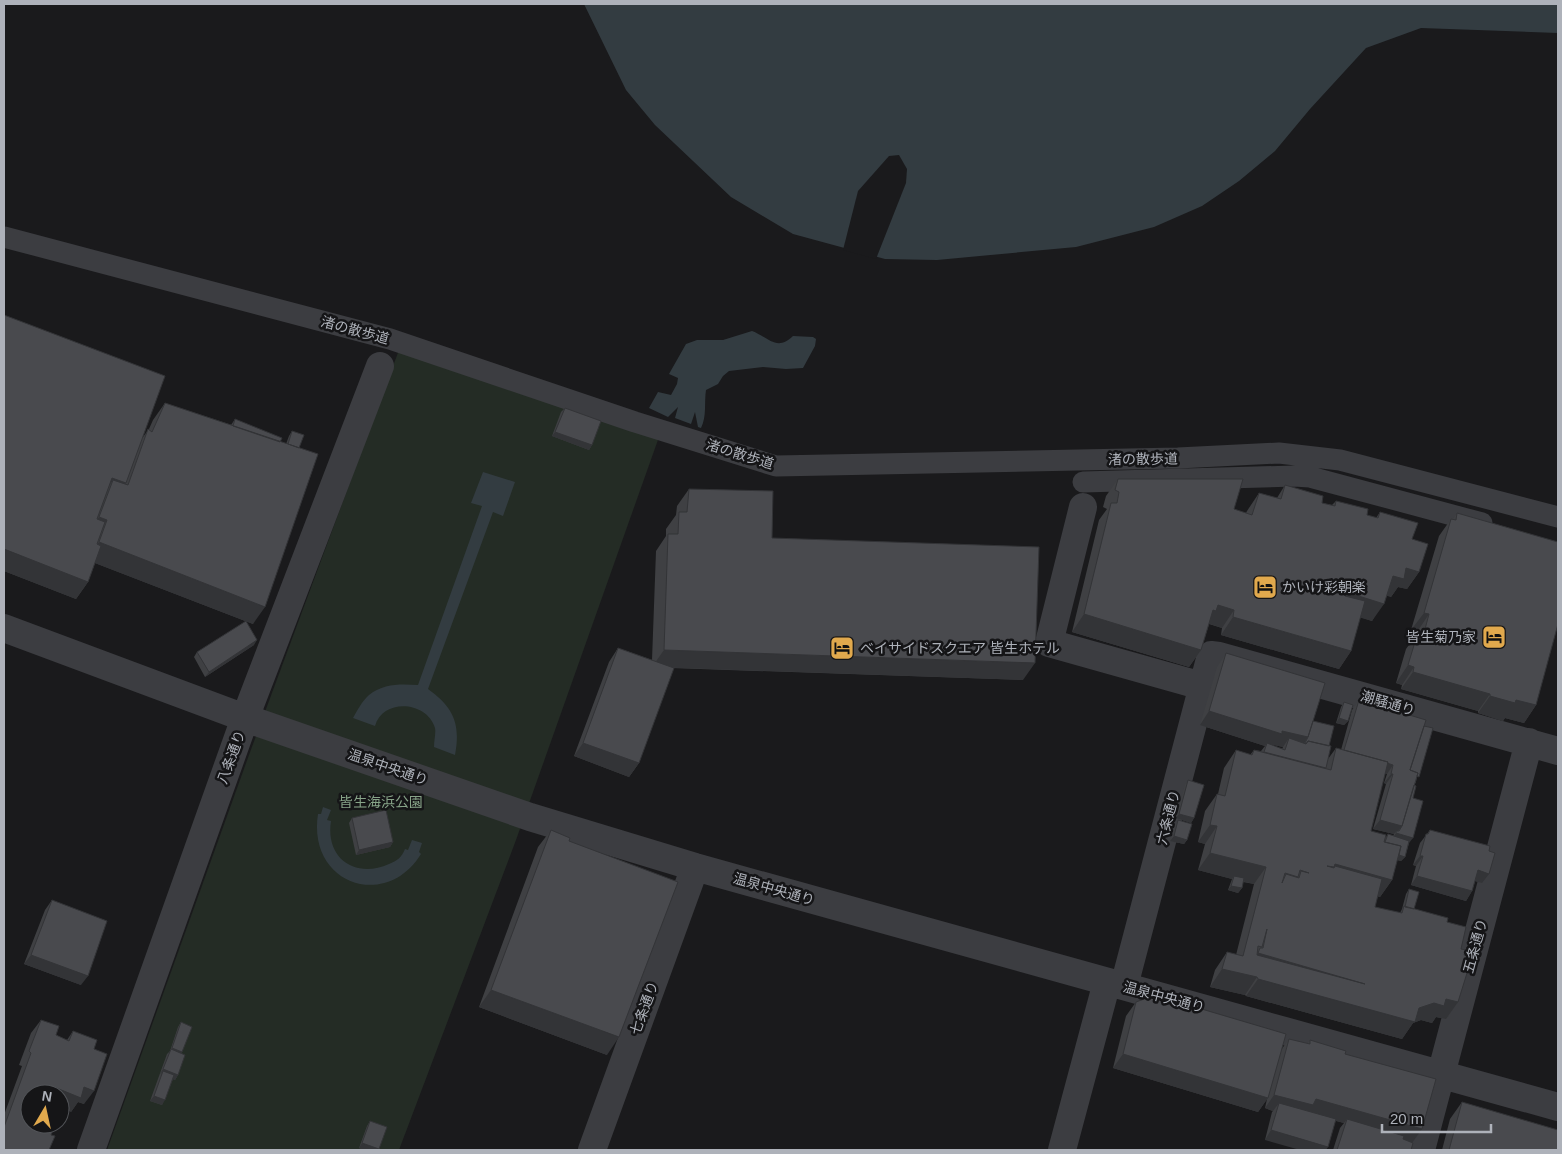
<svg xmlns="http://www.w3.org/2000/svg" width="1562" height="1154" font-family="Arial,'Noto Sans JP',sans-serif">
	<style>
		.green { fill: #242c25 }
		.water { fill: #333c41 }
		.pier { fill: #1a1a1c }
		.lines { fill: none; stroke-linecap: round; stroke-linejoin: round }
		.lane { stroke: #3c3d41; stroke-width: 21 }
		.street { stroke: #3c3d41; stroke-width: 28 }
		.wall { fill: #3f4043; fill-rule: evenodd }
		.shaded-wall { fill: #333437 }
		.building { fill: #494a4e; stroke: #333437; fill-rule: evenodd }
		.labels { text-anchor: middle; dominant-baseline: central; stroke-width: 5; stroke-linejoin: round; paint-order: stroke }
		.street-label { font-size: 14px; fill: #aeb2ba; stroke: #151517 }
		.poi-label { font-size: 14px; fill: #aeb2ba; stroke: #151517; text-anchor: start }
		.park-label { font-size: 14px; fill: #87a388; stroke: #151517 }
	</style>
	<rect width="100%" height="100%" fill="#1a1a1c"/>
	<path class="green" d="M399,350L659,437L516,840L399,1150H107L249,755Z"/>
	<path class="water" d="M584,4H1558V33L1421,28L1366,48L1310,109L1275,151L1239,181L1202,206L1154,227L1076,247L937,260L885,259L793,234L731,197L655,125L626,90Z
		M752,331C768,337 777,352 793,336L813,337L816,339L815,346L803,368L786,369L763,367L729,371L723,376L718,384L706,390C704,403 707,416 701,428L698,427L695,412L691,424L675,418L678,407L668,417L649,408L658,392L671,395L677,384L678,378L669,374L686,344L697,340H723Z
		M483,472L515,482L503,516L493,512L428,689C453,707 461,723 455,755L434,747C434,741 436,733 435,728C427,701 383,698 375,726L353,718C357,711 362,701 369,695C384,683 401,684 418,685L482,506L471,503Z
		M323,807L331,810L327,820L331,821C325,859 356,879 389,864C397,861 402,857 405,849L408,850L412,840L422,843L419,852L421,854C386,911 307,884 318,814H321Z"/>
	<path class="pier" d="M899,155L907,169L906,183L876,259L843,250L858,191L889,156Z"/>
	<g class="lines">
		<path class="lane" d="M4,237L390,339L635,422L776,466L1178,458L1279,453L1340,460L1558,517
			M1083,482L1294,476L1310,477L1482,523"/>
		<path class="street" d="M1083,507L1049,643L1202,686
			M4,628L245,718L530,817L695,867L1558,1107
			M1124,986L1211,655L1219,656L1558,751
			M91,1150L245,718L380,366
			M592,1150L695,867
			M1062,1150L1107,982
			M1421,1150L1529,742"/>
	</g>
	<path class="wall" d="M165,403L231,425L235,419L280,442L286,444L289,436L292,431L299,448L253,624L95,563L88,582L76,599L4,571L143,437L149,429L153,420Z
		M565,408L592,445L589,450L552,436L561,412Z
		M1118,479L1246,513L1247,511L1259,493L1277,498L1285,485L1322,503L1332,505L1336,501L1367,515L1376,518L1380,512L1412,539L1419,572L1407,589L1398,587L1391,597L1387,595L1372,621L1360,617L1351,651L1339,669L1221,635L1222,628L1209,624L1201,650L1189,667L1072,632L1099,520L1107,509L1103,507L1106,496Z
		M689,489L772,538L1023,680L672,668L639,763L629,777L574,756L609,662L618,648L652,660L656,551L666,536V529L676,515L677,506Z
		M1457,513L1536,705L1524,723L1505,718L1503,721L1478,713V711L1401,689L1402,685L1396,683L1406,649L1416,635L1417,632L1411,630L1439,536L1451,519H1453Z
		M254,645L205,677L194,657L197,652Z
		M1226,653L1313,721L1329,746L1328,759L1336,748L1341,750L1352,710L1359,700L1424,726L1416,782L1414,785L1409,843L1405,857L1401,861L1397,860L1392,880L1380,897L1377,896L1375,907L1400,913L1402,909L1406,894L1409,889L1414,909L1447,922L1464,955L1458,1002L1446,1019L1436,1017L1432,1023L1421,1020L1413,1023L1402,1039L1246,996L1245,995L1210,987L1215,970L1227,952L1236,955L1254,884L1243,882L1242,888L1238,893L1228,890L1232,879L1198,870L1205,844L1198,842L1205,811L1217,794H1218L1224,768L1236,750L1250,755L1254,750L1261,751L1265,746L1200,725L1217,667ZM1274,745L1283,747L1282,749L1274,746ZM1385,773L1387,774L1384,783L1386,784L1373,829L1394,834L1393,836L1388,834L1386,837L1371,831Z
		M1344,702L1348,721L1344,725L1336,723L1341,707Z
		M1188,780L1194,818L1191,823L1176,818L1185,785Z
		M352,818L393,842L390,847L356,855L349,823Z
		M1178,820L1187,840L1184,844L1170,841L1175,825Z
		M551,830L569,841L607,1055L479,1007L538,847Z
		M1430,830L1482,883L1475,881L1472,891L1466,901L1411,885L1416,866L1413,865L1420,843Z
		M52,900L81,985L24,964L45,910Z
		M1151,994L1281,1050L1289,1039L1307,1044L1310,1040L1345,1054L1422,1129L1412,1142L1411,1150H1333L1340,1128L1344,1123L1336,1121L1265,1140L1272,1112L1273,1111L1265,1108L1267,1099L1258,1112L1113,1068L1126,1016L1136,1002L1149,998Z
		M41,1020L56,1035L67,1040L73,1031L94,1049L84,1104L78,1102L71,1112L60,1094L4,1150V1115L22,1066L19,1065L31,1033Z
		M181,1022L182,1052L181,1053L178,1075L175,1080L173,1079L162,1105L150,1101L167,1054L170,1051L178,1027Z
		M1462,1102L1558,1150H1442L1450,1119Z
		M370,1121L378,1150H365L359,1148L367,1126Z"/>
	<path class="shaded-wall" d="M555,432L592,445L589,450L552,436Z
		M112,478L126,483L114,500L113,480L102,496Z
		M99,517L107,520L95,538L87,535Z
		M99,542L265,607L253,624L87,560Z
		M4,549L88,582L76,599L4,571Z
		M1406,568L1419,572L1407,589L1398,587L1391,597L1380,594L1393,576Z
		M1346,592L1384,604L1372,621L1334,610Z
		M1218,605L1234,610L1222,628L1207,623L1213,610Z
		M1424,613L1429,614L1417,632L1411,630Z
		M1084,614L1201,650L1189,667L1072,632Z
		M1233,617L1351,651L1339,669L1221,635Z
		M257,640L254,645L205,677L209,672Z
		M664,650L1035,663L1023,680L652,667Z
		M1408,665L1414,667L1402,685L1396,683Z
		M1413,672L1490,694L1478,711L1401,689Z
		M1490,696L1516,700L1536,705L1524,723L1505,718L1503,721L1478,713Z
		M1209,711L1282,731L1308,737L1299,751L1289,738L1283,747L1274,745L1272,748L1267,743L1265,746L1200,725Z
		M1339,718L1348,721L1344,725L1336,723Z
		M583,743L639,763L629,777L574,756Z
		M1344,750L1393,765L1387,774L1338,759Z
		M1391,774H1393L1386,784L1384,783Z
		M1179,814L1194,818L1191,823L1176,818Z
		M1380,820L1402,826L1396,833L1413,838L1409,843L1393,838L1396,833V831L1394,834L1373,829Z
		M1210,825L1217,826L1205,844L1198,842Z
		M1174,836L1187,840L1184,844L1170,841Z
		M393,842L390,847L356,855L359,850Z
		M1383,850L1405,857L1401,861L1380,855Z
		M1210,853L1266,867L1254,884L1233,879L1234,876L1232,879L1198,870Z
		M1420,856H1423L1416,866L1413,865Z
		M1335,864L1392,880L1380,897L1325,882L1335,866L1324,882L1327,866Z
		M1478,870L1489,874L1482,883L1471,880Z
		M1417,876L1472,891L1466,901L1411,885Z
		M1231,886L1242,888L1238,893L1228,890Z
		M1258,953L1365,984L1246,970Z
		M31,955L88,976L81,985L24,964Z
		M1222,969L1257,977L1245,995L1210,987Z
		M1258,979L1419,1008L1446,999L1458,1002L1446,1019L1436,1017L1432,1023L1421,1020L1413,1023L1402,1039L1246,996Z
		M491,990L619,1037L607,1055L479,1007Z
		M172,1048L182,1052L179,1057L169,1053Z
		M1123,1054L1268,1098L1258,1112L1113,1068Z
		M163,1069L178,1075L175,1080L161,1075L163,1071L160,1074Z
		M54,1087H84L94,1091L84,1104L78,1102L71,1112L60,1107V1094H49Z
		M1274,1095L1316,1099L1422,1129L1412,1143L1347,1119L1344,1123L1308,1113L1279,1103L1273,1111L1265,1108Z
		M154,1096L165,1100L162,1105L150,1101Z
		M1271,1130L1328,1147L1326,1150H1300L1265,1140Z
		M362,1143L379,1149L378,1150H365L359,1148Z"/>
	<path class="building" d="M4,315L165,376L126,483L112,478L97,519L105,522L97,544L101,546L88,582L4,549Z
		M165,403L318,454L265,607L99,542L107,520L99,517L113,480L128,485L148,429L152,432Z
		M565,408L601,421L592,445L555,432Z
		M235,419L282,438L280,442L233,426Z
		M292,431L304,435L299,448L288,444Z
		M1118,479H1243L1234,509L1252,515L1259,493L1281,499L1285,485L1323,496L1322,503L1335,506L1336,501L1368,509L1367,515L1378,518L1380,512L1418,523L1412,539L1428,544L1419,572L1406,568L1404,579L1393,576L1384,604L1346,592L1345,596L1365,601L1351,651L1233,617L1234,610L1218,605L1216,611L1213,610L1201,650L1084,614L1111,503H1117L1119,492L1115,490Z
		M689,489L773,491L772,538L1039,547L1035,663L664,650L668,534H678L679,512H687Z
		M1457,513L1558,542V624L1536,705L1516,700L1515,703L1490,696V694L1413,672L1414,667L1408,665L1418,632L1424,633L1429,614L1424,613L1451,519L1456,520Z
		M246,621L257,640L209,672L197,652Z
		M618,648L674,668L639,763L583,743Z
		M1226,653L1325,683L1308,737L1282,731V734L1209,711Z
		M1359,700L1426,720L1410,770L1418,773L1402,826L1380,820L1393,774H1391L1393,765L1387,763L1388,762L1344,750Z
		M1344,702L1353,705L1348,721L1339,718Z
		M1313,721L1334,726L1329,746L1308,741L1306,744L1305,743L1308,737Z
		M1424,726L1433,728L1419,777L1417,776L1418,773L1410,770Z
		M1289,738L1306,744L1308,741L1331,746L1326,768L1264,752L1267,743L1285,750Z
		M1336,748L1388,762L1371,831L1386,835L1384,842L1401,846L1392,880L1335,864L1334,867L1327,866L1334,868L1335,866L1382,879L1375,907L1402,913L1404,906L1448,918L1447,922L1466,927L1461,949L1466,950L1464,955L1472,957L1458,1002L1446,999L1444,1006L1434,1003L1419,1008L1415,1022L1258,979L1257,977L1222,969L1227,952L1243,956L1266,867L1210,853L1217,826L1210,825L1217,794L1225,796L1236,750L1252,755L1254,750L1331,770ZM1300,870L1309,873L1301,871L1299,878L1286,874L1282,883L1285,873L1298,877ZM1267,929L1263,948H1260L1258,953L1365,984L1257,955L1258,946L1262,947Z
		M1188,780L1204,785L1194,818L1179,814Z
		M1414,785L1416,786L1413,798L1423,801L1413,838L1396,833V831H1399L1402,826Z
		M386,810L393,842L359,850L352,818Z
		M1178,820L1192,824L1187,840L1174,836Z
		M551,830L570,838L569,841L678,882L619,1037L491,990Z
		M1430,830L1490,846L1489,851L1495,853L1489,874L1478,870L1472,891L1417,876L1423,856H1420L1426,834H1428Z
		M1388,834L1409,841L1405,857L1399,855L1401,846L1385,842Z
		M1234,876L1244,878L1242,888L1231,886Z
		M1409,889L1419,892L1414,909L1405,907Z
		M52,900L107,921L88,976L31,955Z
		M1151,994L1286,1034L1268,1098L1123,1054L1136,1002L1147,998L1151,999Z
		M41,1020L59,1026L56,1035L69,1041L73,1031L97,1040L94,1049L107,1054L94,1091L84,1087L81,1098L54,1087L51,1094H30V1124H55L51,1135L55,1136L49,1150H4V1127L31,1053L29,1051Z
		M181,1022L192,1027L182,1052L172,1048Z
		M1289,1039L1310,1044V1040L1346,1051L1345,1054L1436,1079L1422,1129L1316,1099L1313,1105L1274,1095Z
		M171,1049L185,1055L178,1075L163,1069Z
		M163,1071L174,1075L165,1100L154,1096Z
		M1462,1102L1558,1130V1150H1449Z
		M1279,1103L1336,1119L1328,1147L1271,1130Z
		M1347,1119L1404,1136L1403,1139L1413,1143L1411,1150H1337Z
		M370,1121L387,1127L379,1149L362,1143Z"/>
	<defs>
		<g id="hotel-square" transform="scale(1.25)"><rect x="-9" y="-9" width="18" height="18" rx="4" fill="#e1a94d" stroke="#151517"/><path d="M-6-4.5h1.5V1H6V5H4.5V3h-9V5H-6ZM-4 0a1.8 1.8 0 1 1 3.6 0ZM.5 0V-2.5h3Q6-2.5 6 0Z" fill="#111"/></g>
	</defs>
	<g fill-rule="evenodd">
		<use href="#hotel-square" x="1265" y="587"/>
		<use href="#hotel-square" x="1494" y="637"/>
		<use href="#hotel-square" x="842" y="648"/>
	</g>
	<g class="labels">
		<g class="street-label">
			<text transform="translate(355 330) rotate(15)">渚の散歩道</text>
			<text transform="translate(740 454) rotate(17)">渚の散歩道</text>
			<text transform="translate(1143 459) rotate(-1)">渚の散歩道</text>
			<text transform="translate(1388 703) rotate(16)">潮騒通り</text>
			<text transform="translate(231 757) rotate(-70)">八条通り</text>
			<text transform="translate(388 767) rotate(19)">温泉中央通り</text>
			<text transform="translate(1168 817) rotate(-76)">六条通り</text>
			<text transform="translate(774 889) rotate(16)">温泉中央通り</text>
			<text transform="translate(1475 946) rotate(-75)">五条通り</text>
			<text transform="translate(1164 997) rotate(15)">温泉中央通り</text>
			<text transform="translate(644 1008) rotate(-70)">七条通り</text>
		</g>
		<g class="poi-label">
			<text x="1282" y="587">かいけ彩朝楽</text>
			<text x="1476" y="637" text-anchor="end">皆生菊乃家</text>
			<text x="860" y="648">ベイサイドスクエア 皆生ホテル</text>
		</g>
		<g class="park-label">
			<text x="381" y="802">皆生海浜公園</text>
		</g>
	</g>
	<rect width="1562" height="1154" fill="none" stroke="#aeb2ba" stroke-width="10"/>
	<g transform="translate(45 1109) rotate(9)"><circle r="24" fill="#151517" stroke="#525458"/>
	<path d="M0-4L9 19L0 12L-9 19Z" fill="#e1a94d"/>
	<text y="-8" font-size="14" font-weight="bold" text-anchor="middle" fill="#aeb2ba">N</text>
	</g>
	<path d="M1382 1124v8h109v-8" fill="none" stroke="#aeb2ba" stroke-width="2.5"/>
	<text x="1390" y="1124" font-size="15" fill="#aeb2ba" stroke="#151517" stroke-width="4" paint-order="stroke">20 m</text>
</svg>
